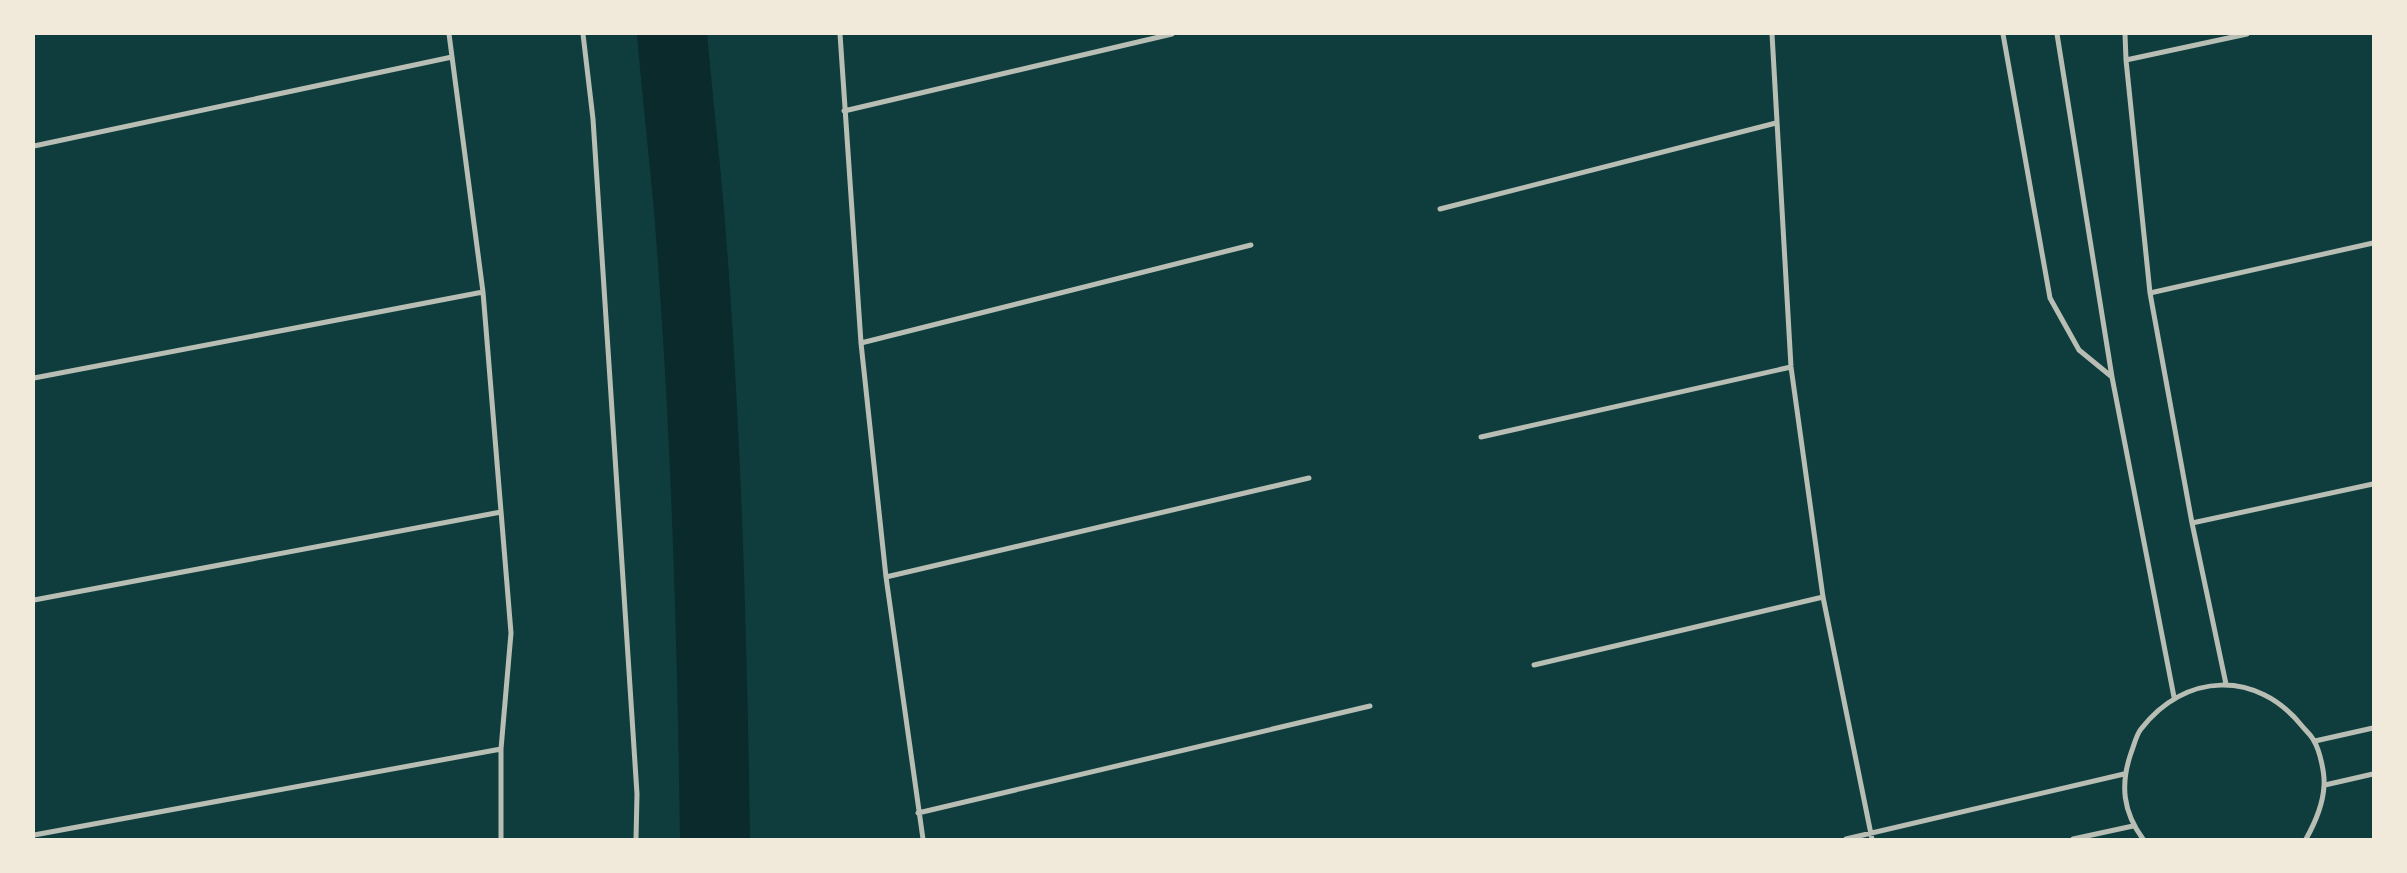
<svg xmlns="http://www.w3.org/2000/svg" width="2407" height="873" font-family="Signika,sans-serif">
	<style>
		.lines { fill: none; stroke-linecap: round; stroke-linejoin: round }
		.river { stroke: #0a2a2b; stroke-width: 70 }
		.minor { stroke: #b8beb3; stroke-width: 5 }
	</style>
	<rect width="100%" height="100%" fill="#0f3d3e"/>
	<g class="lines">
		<path class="river" d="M672,34C677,93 684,152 689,211C706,420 712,630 715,839"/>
		<path class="minor" d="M449,34L483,292L511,633L501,749V839
			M583,34L593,119L637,794L636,839
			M840,34L861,343L886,577L923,839
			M1772,34L1791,367L1823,597L1872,839
			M2003,34L2050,298L2079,350L2112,377
			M2057,34L2112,377L2174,697
			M2125,34L2126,60L2150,293L2192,523L2226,684
			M2126,60L2247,34
			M844,111L1172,34
			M34,146L452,57
			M1440,209L1776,123
			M2150,293L2373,243
			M861,343L1251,245
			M34,378L483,292
			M1481,437L1791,367
			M2192,523L2373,484
			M886,577L1309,478
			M34,600L501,512
			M1534,665L1823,597
			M2315,741L2373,728
			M2325,785L2373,774
			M918,813L1370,706
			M34,835L501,749
			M1846,839L2124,774
			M2073,839L2133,826
			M2143,839C2123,812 2120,785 2131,753C2134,746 2136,735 2141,729C2185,672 2257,670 2302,726C2306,731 2312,736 2314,741C2320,751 2325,774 2324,786C2323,804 2315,823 2306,839"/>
	</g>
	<rect width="2407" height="873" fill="none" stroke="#f1e9da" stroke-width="70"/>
</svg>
